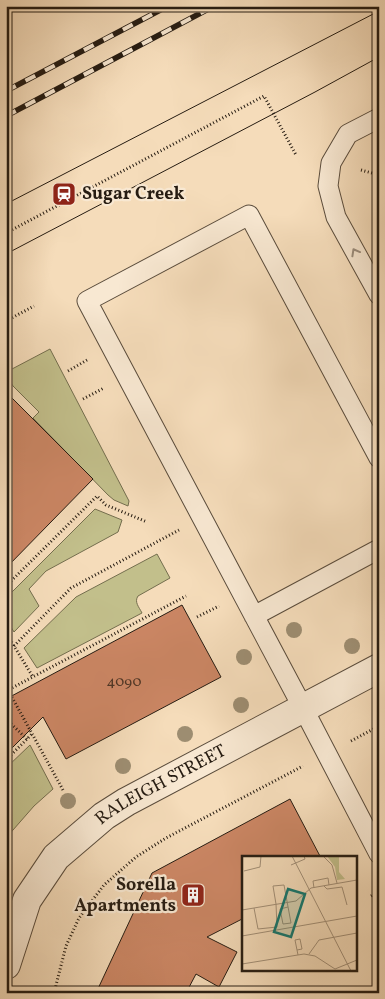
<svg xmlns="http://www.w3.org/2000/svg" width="385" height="999" font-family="Vollkorn,serif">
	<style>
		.green { fill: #c2bf8b; stroke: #746e4e }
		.building { fill: #cb8664; stroke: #261c12 }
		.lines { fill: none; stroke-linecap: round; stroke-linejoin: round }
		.lane-casing { stroke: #5a4c3c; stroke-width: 21 }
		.street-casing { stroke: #5a4c3c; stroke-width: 30 }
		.path { stroke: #261c12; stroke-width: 3; stroke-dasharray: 1 2.5; stroke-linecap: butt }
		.lane { stroke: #f8e8d2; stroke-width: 19 }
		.street { stroke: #f8e8d2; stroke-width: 28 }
		.tram { stroke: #261c12; stroke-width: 1 }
		.rail-casing { stroke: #261c12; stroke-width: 5.5 }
		.rail { stroke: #f8e8d2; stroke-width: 4; stroke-dasharray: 11; stroke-linecap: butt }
		.tree { fill: #9d8d71 }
		.oneway { stroke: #9a8c7c }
		.labels { text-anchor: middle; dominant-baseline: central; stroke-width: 4.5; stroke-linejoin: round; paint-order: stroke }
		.number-label { font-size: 15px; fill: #4f3626 }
		.poi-label { font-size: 18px; font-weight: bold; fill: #261c12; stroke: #f8e8d2; text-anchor: start }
		.street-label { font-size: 18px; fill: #261c12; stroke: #f8e8d2 }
		.inset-road { fill: none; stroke: #a28f77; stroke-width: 1 }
		.view { fill: #0f766e; fill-opacity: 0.15; stroke: #0f766e; stroke-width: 2.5 }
		.inset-edge { fill: none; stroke: #261c12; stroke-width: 2.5 }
	</style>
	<rect width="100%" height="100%" fill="#f5dcba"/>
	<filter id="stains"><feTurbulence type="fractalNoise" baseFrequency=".004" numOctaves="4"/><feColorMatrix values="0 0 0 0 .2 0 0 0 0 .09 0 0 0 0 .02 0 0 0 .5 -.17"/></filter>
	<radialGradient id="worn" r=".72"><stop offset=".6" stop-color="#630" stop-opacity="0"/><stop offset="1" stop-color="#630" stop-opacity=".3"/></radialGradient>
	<path class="green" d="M50,349L129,501L128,506L114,500L108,495L33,418L39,412L13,386L6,374V372L12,369Z
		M95,509L122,520L118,532L46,571L29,589L39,606L14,632L6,619V598Z
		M157,554L170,578L138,596C134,602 139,607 142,613L37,668L24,648L76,597Z
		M30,745L53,789L34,806L6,838V768Z"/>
	<path class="building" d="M6,392L93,479L6,568Z
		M182,605L221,677L66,759L43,717L6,754V699Z
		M290,799L321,858H244V918L207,937L237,952L219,987L196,974L186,993H96L152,873Z"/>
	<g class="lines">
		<g class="lane-casing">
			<path id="lane" d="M379,118L348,134L331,163L328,186L336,217L379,295
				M379,458L249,215L87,301L303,708L379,854
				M254,616L379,549"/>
		</g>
		<g class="street-casing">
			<g id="street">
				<path id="s1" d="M6,965L27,900L56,857L104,816L126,802L379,668"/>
			</g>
		</g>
		<path class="path" d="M361,170L379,175
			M6,233L264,96L296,155
			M6,321L34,306
			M68,371L87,360
			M83,399L104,388
			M6,586L97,496L106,505L147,522
			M197,617L219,606
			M6,633L33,677
			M14,646L71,588L179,530
			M6,719L27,739
			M351,741L379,726
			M6,760L32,734
			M63,790L8,690L186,596
			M371,896L379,891
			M54,993L66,946L79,918L104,885L136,857L166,838L303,766"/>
		<use href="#lane" class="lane"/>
		<use href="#street" class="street"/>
		<path class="tram" d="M6,204L379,11
			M6,254L315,92L379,57"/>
		<g class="rail-casing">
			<path id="rail" d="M6,91L168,6
				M6,116L214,6"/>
		</g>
		<use href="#rail" class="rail"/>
	</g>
	<g class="tree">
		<circle cx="294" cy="630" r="8"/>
		<circle cx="352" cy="646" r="8"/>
		<circle cx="244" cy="657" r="8"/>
		<circle cx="241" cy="705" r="8"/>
		<circle cx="185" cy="734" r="8"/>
		<circle cx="123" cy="766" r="8"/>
		<circle cx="68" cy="801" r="8"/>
	</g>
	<defs><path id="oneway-chevron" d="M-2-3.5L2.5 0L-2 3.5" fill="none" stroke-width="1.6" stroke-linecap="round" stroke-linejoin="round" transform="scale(1.25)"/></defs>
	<use class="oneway" href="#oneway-chevron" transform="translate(355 252) rotate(-119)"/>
	<defs>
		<g id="station-square" transform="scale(1.25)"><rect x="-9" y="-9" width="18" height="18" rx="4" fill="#8f2418" stroke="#f8e8d2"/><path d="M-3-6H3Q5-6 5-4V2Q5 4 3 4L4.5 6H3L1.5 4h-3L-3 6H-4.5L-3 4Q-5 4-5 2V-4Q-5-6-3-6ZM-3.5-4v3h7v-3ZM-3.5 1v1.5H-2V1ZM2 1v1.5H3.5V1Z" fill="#fff"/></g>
		<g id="building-square" transform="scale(1.25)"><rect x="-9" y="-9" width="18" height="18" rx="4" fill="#8f2418" stroke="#f8e8d2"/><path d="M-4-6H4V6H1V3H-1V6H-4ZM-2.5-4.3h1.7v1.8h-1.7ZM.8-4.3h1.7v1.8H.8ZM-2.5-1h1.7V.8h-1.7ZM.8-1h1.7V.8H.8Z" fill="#fff"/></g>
	</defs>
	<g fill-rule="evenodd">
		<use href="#station-square" x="64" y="194"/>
		<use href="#building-square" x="193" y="895"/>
	</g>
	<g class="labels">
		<g class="number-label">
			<text x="124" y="682">4090</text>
		</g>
		<g class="poi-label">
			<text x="82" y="194">Sugar Creek</text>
			<text x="176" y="885" text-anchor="end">Sorella<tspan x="176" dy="21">Apartments</tspan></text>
		</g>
		<g class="street-label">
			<text stroke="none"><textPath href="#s1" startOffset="248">RALEIGH STREET</textPath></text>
		</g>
	</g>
	<g transform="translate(242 856)">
		<rect width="115" height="115" fill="#f5dcba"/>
		<path d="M85,0H97V16L103,23L95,24L93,11Z" fill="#c2bf8b"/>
		<path class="inset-road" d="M50,0L109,115M81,0L90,9L95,27M49,9L63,3L62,0M2,15L18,11L19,0M82,30L85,33L100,31L105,49M72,32L71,25L86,22L87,29M34,48L31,30L42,29L49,67L41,68L38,53L46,51M12,52L16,73L35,71L34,48M0,54L54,45L69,32L115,24M0,80L115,60M55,94L60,93L58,83L53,84L56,99M67,98L77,84L115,77M0,108L62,98L73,100L93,113L115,104"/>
		<path class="view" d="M46,33L63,38L49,81L32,76Z"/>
		<rect width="115" height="115" class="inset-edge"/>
	</g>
	<rect width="385" height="999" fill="none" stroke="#f5dcba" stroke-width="25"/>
	<rect x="8" y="8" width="370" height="984" fill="none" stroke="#261c12" stroke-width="2.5"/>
	<rect x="12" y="12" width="360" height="974" fill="none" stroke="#261c12"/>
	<rect width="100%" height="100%" filter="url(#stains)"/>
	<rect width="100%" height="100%" fill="url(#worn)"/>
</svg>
